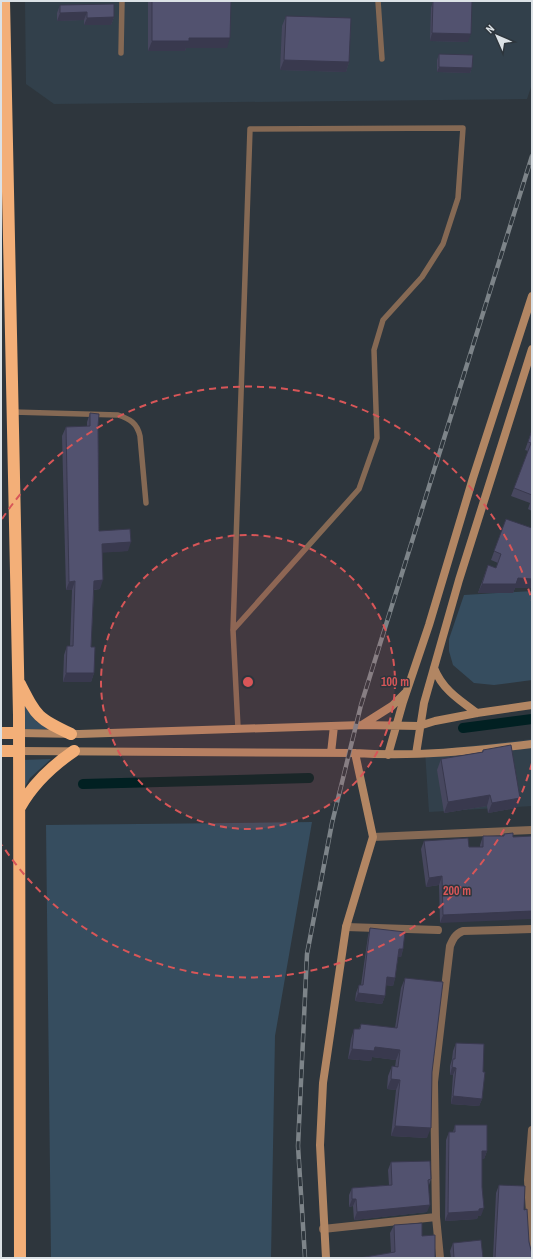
<svg xmlns="http://www.w3.org/2000/svg" width="533" height="1259" font-family="'Archivo Narrow',sans-serif">
	<style>
		.built { fill: #32404b }
		.green { fill: #364d5f }
		.lines { fill: none; stroke-linecap: round; stroke-linejoin: round }
		.canal { stroke: #012022; stroke-width: 10 }
		.lane { stroke: #856954; stroke-width: 5.5 }
		.street { stroke: #856954; stroke-width: 8 }
		.secondary { stroke: #b28663; stroke-width: 8 }
		.highway { stroke: #f3af78; stroke-width: 12 }
		.rail-casing { stroke: #7d8489; stroke-width: 4.5 }
		.rail { stroke: #2e363d; stroke-width: 3; stroke-dasharray: 9; stroke-linecap: butt }
		.wall { fill: #47475f }
		.shaded-wall { fill: #39394e }
		.building { fill: #52526f; stroke: #39394e }
		.ring { fill: none; stroke: #d85658; stroke-width: 2; stroke-dasharray: 7 5 }
		.centre { fill: #d85658; stroke: #2e363d; stroke-width: 2 }
		.ring-label { font-size: 12px; text-anchor: middle; font-weight: bold; fill: #d85658; stroke: #2e363d; stroke-width: 3; stroke-linejoin: round; paint-order: stroke }
	</style>
	<rect width="100%" height="100%" fill="#2e363d"/>
	<path class="built" d="M25,1H532V84L527,99L54,104L26,84Z
		M532,739V806L429,812L425,751Z"/>
	<path class="green" d="M532,591V680L494,685L474,683L453,665L449,651V639L464,595Z
		M24,704L36,721L51,729H24Z
		M51,759L30,778L23,790L22,760Z
		M312,822L275,1036L271,1258H51L46,825Z"/>
	<g class="lines">
		<path class="canal" d="M463,728L532,719
			M83,784L309,778"/>
		<path class="lane" d="M378,1L382,59
			M121,53L122,1
			M13,412L118,415C130,419 137,423 140,436L146,503
			M233,630L359,489L377,438L374,350L383,320L422,277L443,244L458,198L463,128L250,129L233,630L238,728"/>
		<path class="street" d="M373,837L532,830
			M346,927L438,930
			M532,1130L528,1180L532,1249
			M323,1229L436,1217
			M440,1258L436,1217L434,1082L450,946C453,939 455,934 463,931L532,929"/>
		<path class="secondary" d="M434,668C442,689 459,700 477,713
			M362,725L392,706L405,693
			M19,733L79,734L362,725L419,726L435,721L477,713L532,705
			M19,751L355,753C414,757 473,751 532,744
			M331,753L334,726
			M416,754L424,703L459,580L532,349
			M388,755L403,702L429,625L473,478L532,296
			M326,1258L320,1145L323,1083L346,927L373,837L355,753"/>
		<path class="highway" d="M4,1L19,715L20,1258
			M20,684C37,717 37,718 71,734
			M1,733H19
			M1,751H19
			M20,807C33,784 52,766 74,751"/>
		<g class="rail-casing">
			<path id="rail" d="M305,1258L298,1146L307,954L332,823L361,705L532,156"/>
		</g>
		<use href="#rail" class="rail"/>
	</g>
	<path class="wall" d="M148,1H231L227,48H186L185,51H148Z
		M433,1L468,42L430,41L431,8Z
		M60,5L114,17L111,25H84V20L57,21V13Z
		M286,16L349,62L346,72L280,70L282,26Z
		M439,54L472,68L470,73L437,72V60Z
		M90,413L98,426L99,531L128,551L102,552L100,589L94,590L91,647L94,673L91,682H63L64,655L67,646H70L72,590H66L62,436L66,427L87,426V422Z
		M532,430V511L528,509L530,503L511,496L528,451L525,450Z
		M506,519L515,588L513,593H478L488,565L496,568L498,563L491,560Z
		M483,750L520,798L516,808L488,813L487,806L444,813L437,770L441,759L482,752Z
		M513,833L440,923L439,885L426,887L421,849L424,841L469,847H480V845L483,836H503L504,834Z
		M370,928L403,949L401,957H398L395,978L393,986L386,985L385,996L382,1004L355,1001L356,993L359,985H361L368,936Z
		M405,978L432,1072L427,1138L391,1136L396,1090L387,1089L388,1076L392,1066L395,1067L396,1060L372,1057L371,1061L348,1059L351,1039L354,1029H359L361,1024L395,1028L401,988Z
		M456,1043L482,1099L479,1106L451,1104L453,1075H450V1066L452,1059L453,1051Z
		M455,1125L487,1151L484,1159H482L481,1216H478L477,1219L445,1221L446,1140L449,1132H453Z
		M391,1162L431,1179L429,1185L427,1212L354,1220L353,1206L349,1207V1195L352,1188L389,1185L388,1170Z
		M499,1185L524,1210L532,1258H493L496,1193Z
		M394,1225L422,1236L435,1258L391,1252L390,1233Z
		M453,1243L483,1258H451L450,1251Z"/>
	<path class="shaded-wall" d="M87,12L84,20L57,21L60,13Z
		M114,17L111,25H84L87,18Z
		M432,33L471,34L468,42L430,41Z
		M189,38H230L227,48H186L185,51H148L152,41Z
		M284,60L349,62L346,72L280,70Z
		M439,67L472,68L470,73L437,72Z
		M131,542L128,551L99,553L102,544Z
		M518,578L532,579V588H515L513,593H478L482,584Z
		M103,580L100,589L91,590L94,581Z
		M75,581L72,590H66L69,582Z
		M66,673H94L91,682H63Z
		M490,795L487,806L444,813L448,802Z
		M520,798L516,808L488,813L492,803Z
		M442,876L439,885L426,887L429,878Z
		M532,911V919L440,923L443,915Z
		M399,949H403L401,957H396Z
		M387,977L395,978L393,986L384,985Z
		M358,993L385,996L382,1004L355,1001Z
		M375,1047L400,1050L396,1060L372,1057L371,1061L348,1059L352,1049Z
		M452,1067L456,1068L453,1075H450Z
		M391,1079L400,1080L396,1090L387,1089Z
		M453,1096L482,1099L479,1106L451,1104Z
		M395,1126L431,1128L427,1138L391,1136Z
		M482,1151H487L484,1159H479Z
		M352,1199H356L353,1206L349,1207Z
		M430,1205L427,1212L354,1220L357,1212Z
		M484,1208L481,1216H478L477,1219L445,1221L448,1213Z"/>
	<path class="building" d="M152,1H231L230,38H189V41H152Z
		M433,1H472L471,34L432,33Z
		M114,4V17L87,18V12L60,13V5Z
		M286,16L351,18L349,62L284,60Z
		M439,54L473,55L472,68L439,67Z
		M90,413L99,414L98,426L99,531L130,529L131,542L102,544L103,580L94,581L91,647H95L94,673H66L67,646H73L75,581L69,582L66,427L90,426Z
		M532,430V495L514,488L531,443L528,442Z
		M506,519L532,528V579L518,578L516,584H482L488,565L496,568L501,554L494,551Z
		M511,745L520,798L492,803L490,795L448,802L441,759L483,752V750Z
		M513,833V837L532,836V911L443,915L442,876L429,878L424,841L468,838L469,847H483V836H504V834Z
		M370,928L405,932L403,949H399L395,978L387,977L385,996L358,993L359,985H363Z
		M405,978L443,982L432,1072L431,1128L395,1126L400,1080L391,1079L392,1066L398,1067L400,1050L375,1047L374,1051L352,1049L354,1029H360L361,1024L397,1028Z
		M456,1043L484,1044L483,1072H485L482,1099L453,1096L456,1068L452,1067L453,1059H455Z
		M455,1125H487V1151H482V1187L484,1208L479,1209V1211L448,1213L449,1132H455Z
		M430,1161L431,1179L428,1180L430,1205L357,1212L356,1199H352V1188L392,1185L391,1162Z
		M499,1185L525,1186L524,1210L527,1209L529,1242L532,1254V1258H495Z
		M422,1223V1236L435,1235V1258H359L395,1252L394,1225Z
		M481,1240L483,1258H454L453,1243Z"/>
	<circle cx="248" cy="682" r="147" fill="#d85658" fill-opacity=".12"/>
	<g class="ring">
		<circle cx="248" cy="682" r="147"/>
		<path d="M532 763A295 295 0 0 1 2 845M2 519A295 295 0 0 1 532 601"/>
	</g>
	<circle cx="248" cy="682" r="6" class="centre"/>
	<g class="ring-label">
		<text x="395" y="686">100 m</text>
		<text x="457" y="895">200 m</text>
	</g>
	<rect width="533" height="1259" fill="none" stroke="#dce2e6" stroke-width="4"/>
	<g transform="translate(497 36) rotate(315)" stroke="#2e363d" stroke-width="3" paint-order="stroke">
	<path d="M0-3L7 15L0 10L-7 15Z" fill="#dce2e6"/>
	<text y="-6" font-size="11" font-weight="bold" text-anchor="middle" fill="#dce2e6">N</text>
	</g>
</svg>
